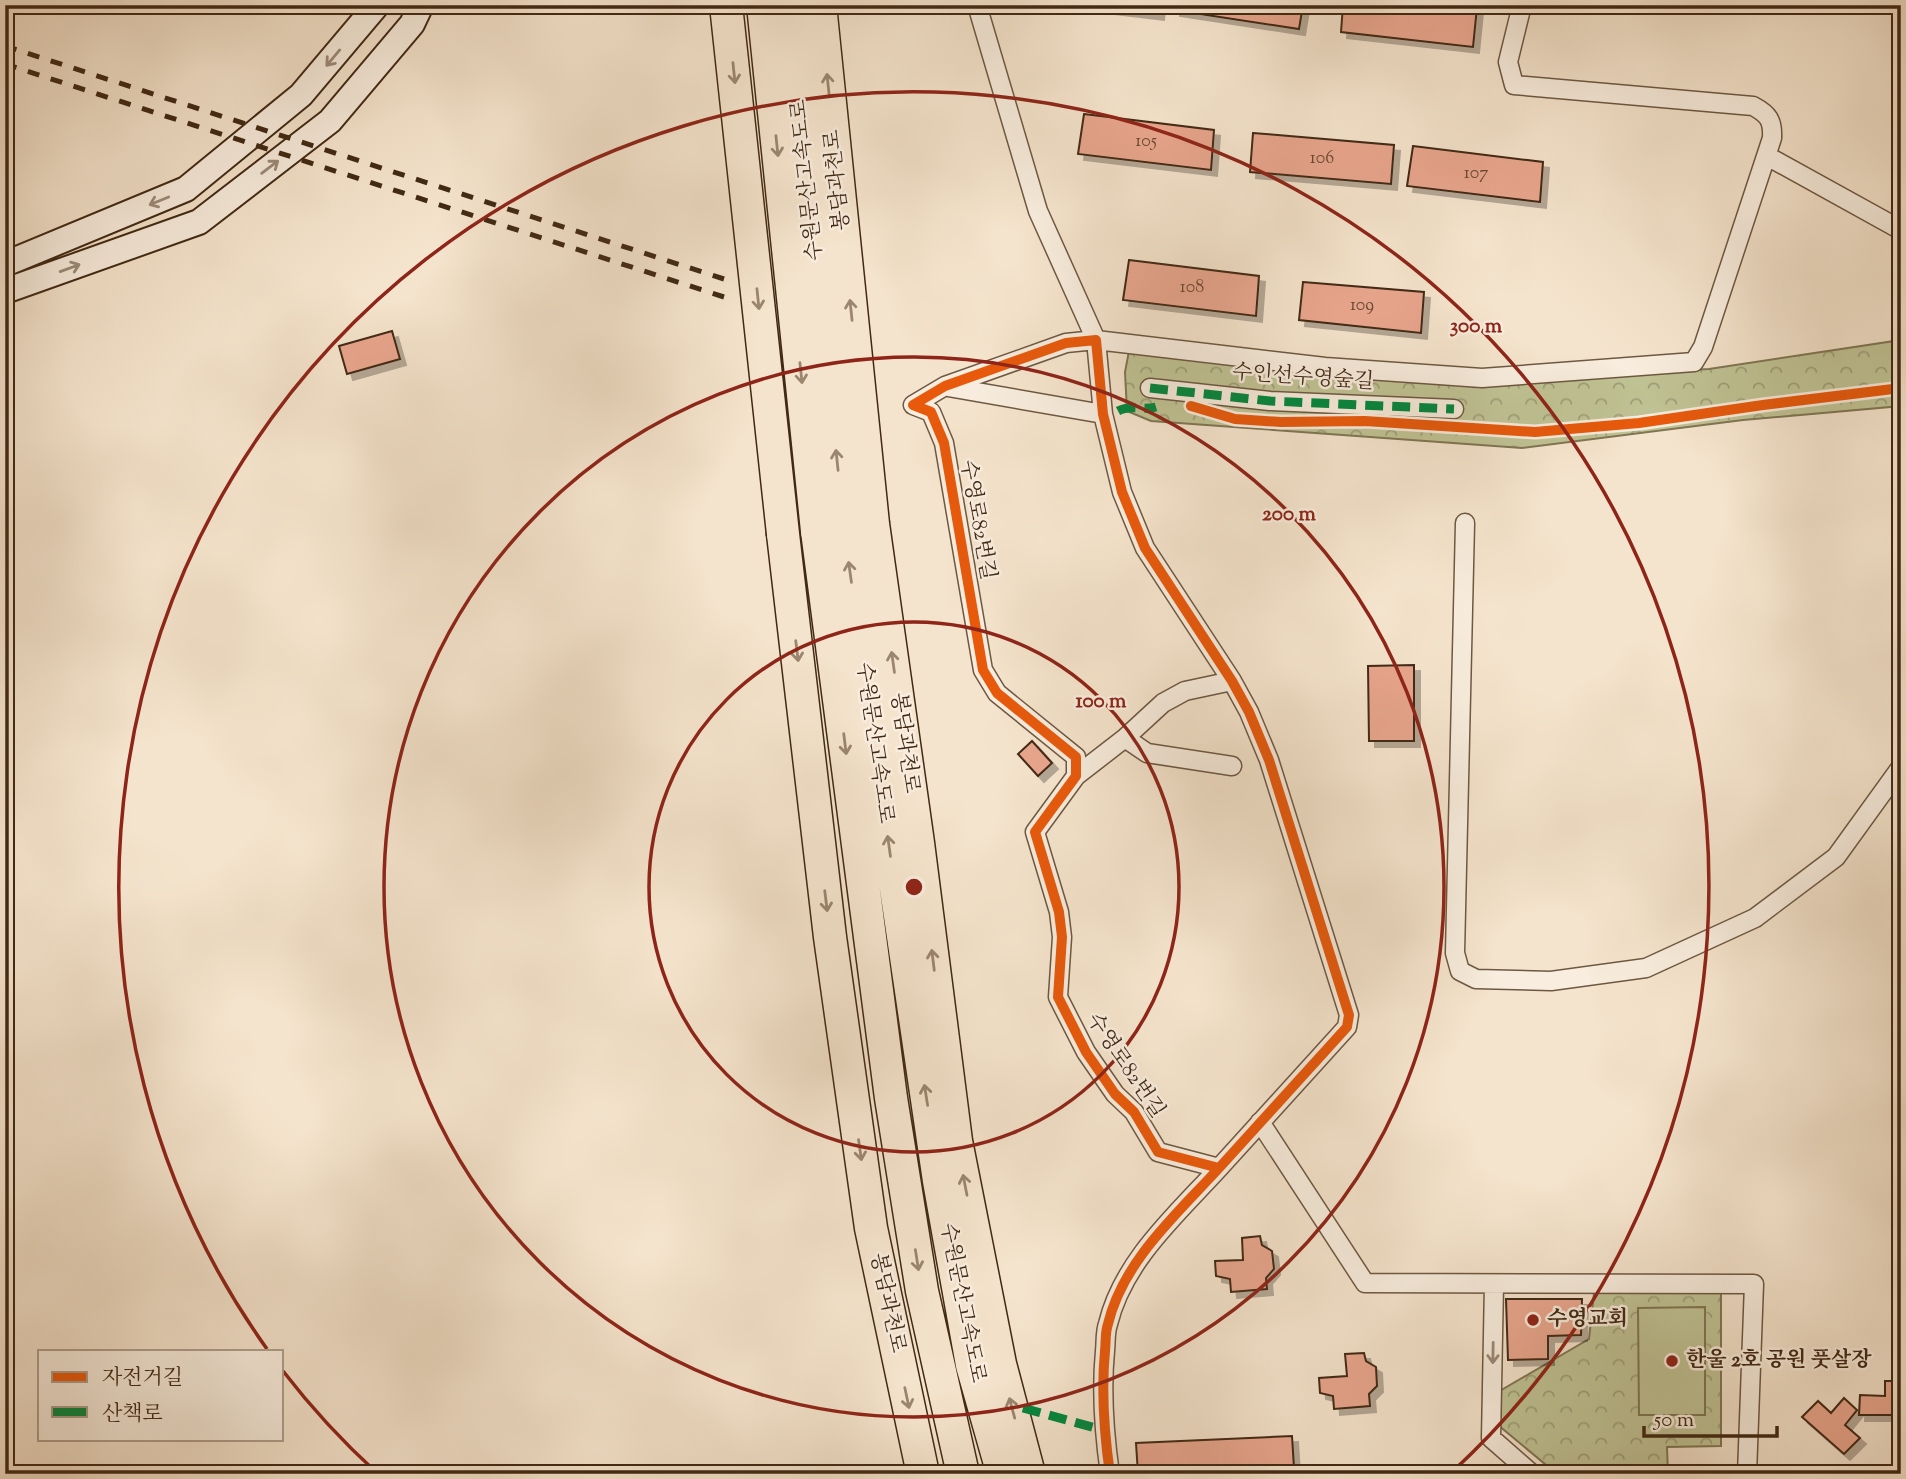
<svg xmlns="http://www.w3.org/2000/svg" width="1906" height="1479" font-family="'Sorts Mill Goudy','Noto Serif KR',serif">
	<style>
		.park { fill: url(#park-crowns); stroke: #807654; stroke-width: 2 }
		.pitch { fill: #c0c395; stroke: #807654; stroke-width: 2 }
		.building { fill: #e9a68e; stroke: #412914; stroke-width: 2; filter: url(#shadow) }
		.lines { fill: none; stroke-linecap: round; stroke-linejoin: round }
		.street-casing { stroke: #6e5842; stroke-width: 21 }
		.secondary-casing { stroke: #412914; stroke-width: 28 }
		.highway-casing { stroke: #412914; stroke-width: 35 }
		.street { stroke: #f8edde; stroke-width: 18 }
		.secondary { stroke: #f8edde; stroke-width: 24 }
		.highway { stroke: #f5e4cd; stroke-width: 32 }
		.rail { stroke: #412914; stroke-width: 5; stroke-dasharray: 12 12; stroke-linecap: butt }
		.highway-bridge-casing { stroke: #412914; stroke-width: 35; stroke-linecap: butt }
		.highway-bridge { stroke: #f5e4cd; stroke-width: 32 }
		.quiet { stroke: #00873e; stroke-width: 9; stroke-dasharray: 18 9; stroke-linecap: butt }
		.cycleway-casing { stroke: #f8edde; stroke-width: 15 }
		.cycleway { stroke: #e8590c; stroke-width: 10 }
		.oneway { stroke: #9c8b79 }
		.oneway2 { stroke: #9b8670 }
		.ring { fill: none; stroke: #8f2418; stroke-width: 3.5 }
		.poi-dot { fill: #8f2418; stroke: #f8edde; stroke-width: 2.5 }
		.labels { text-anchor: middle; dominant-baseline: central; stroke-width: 5; stroke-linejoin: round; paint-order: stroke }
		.number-label { font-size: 18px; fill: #6b4832 }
		.street-label { font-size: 21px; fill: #412914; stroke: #f8edde }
		.poi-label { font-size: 21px; font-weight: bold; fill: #412914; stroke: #f8edde; text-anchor: start }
		.centre { fill: #8f2418; stroke: #f8edde; stroke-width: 3.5 }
		.ring-label { font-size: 21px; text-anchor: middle; font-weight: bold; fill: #8f2418; stroke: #f8edde; stroke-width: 5; stroke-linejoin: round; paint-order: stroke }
	</style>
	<defs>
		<pattern id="park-crowns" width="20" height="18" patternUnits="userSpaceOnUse" patternTransform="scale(1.75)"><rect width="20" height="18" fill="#c0c395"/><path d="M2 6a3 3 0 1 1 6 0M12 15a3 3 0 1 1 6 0" fill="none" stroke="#9e9e78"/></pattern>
		<filter id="shadow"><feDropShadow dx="6" dy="6" stdDeviation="0" flood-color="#0004"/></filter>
	</defs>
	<rect width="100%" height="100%" fill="#f5e4cd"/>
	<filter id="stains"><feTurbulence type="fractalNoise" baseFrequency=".00286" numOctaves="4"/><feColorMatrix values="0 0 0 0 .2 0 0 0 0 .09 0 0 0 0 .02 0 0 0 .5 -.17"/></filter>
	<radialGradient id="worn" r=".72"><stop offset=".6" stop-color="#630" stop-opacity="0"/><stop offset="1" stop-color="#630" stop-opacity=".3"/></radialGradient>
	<path class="park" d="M1901,340V406L1743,420L1522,448L1151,421L1127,411L1125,372L1129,351L1421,383L1709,369Z
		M1594,1293H1721V1446L1667,1447L1668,1474H1557L1498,1425V1392L1589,1339Z"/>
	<path class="pitch" d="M1705,1307V1415H1639L1638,1308Z"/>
	<path class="building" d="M1083,5H1159L1158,14Z
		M1175,5H1303L1299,29L1174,10Z
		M1343,5L1477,7L1473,47L1341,32Z
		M1084,114L1214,130L1211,170L1078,154Z
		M1253,133L1394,145L1391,184L1250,172Z
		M1413,146L1543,162L1540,202L1407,186Z
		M1129,260L1259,276L1256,316L1123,300Z
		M1303,282L1424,292L1421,333L1299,320Z
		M392,331L400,359L347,374L339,346Z
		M1414,665V741H1369L1368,666Z
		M1032,741L1052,763L1038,776L1018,754Z
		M1260,1236L1262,1245L1272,1251L1274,1269L1266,1278L1267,1289L1231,1292L1230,1279L1216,1276L1215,1261L1243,1260L1242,1238Z
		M1506,1299H1582L1581,1335L1548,1336V1359L1508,1360Z
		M1364,1353L1366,1361L1376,1367L1377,1386L1369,1394L1370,1406L1334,1409L1333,1396L1320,1393L1319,1378L1347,1376L1345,1354Z
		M1885,1381H1901V1415H1859L1860,1395L1885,1396Z
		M1844,1398L1857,1410L1845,1425L1860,1438L1844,1454L1802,1417L1818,1401L1831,1413Z
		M1292,1436L1294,1468L1138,1474L1136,1443Z
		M1678,1467H1712V1474H1678Z"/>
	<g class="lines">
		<g class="street-casing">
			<path id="street" d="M977,5L1038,211L1096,340L1325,367L1482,378L1694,362L1703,347L1772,138C1773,120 1768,114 1753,106L1514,85L1508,62L1522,5
				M1767,156L1901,230
				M948,387L1103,414
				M1150,388L1270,401L1454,409
				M1465,523L1455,953L1460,971L1476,979L1551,981L1646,968L1755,918L1836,857L1901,767
				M1125,738L1147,753L1232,766
				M1076,776L1125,738L1163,703L1185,691L1232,681
				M1260,1122L1365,1283L1754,1284L1747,1474
				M1494,1284L1491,1438L1532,1474
				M1110,1474C1104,1432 1101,1392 1105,1351C1106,1342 1105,1332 1108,1324C1123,1261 1177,1214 1219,1168L1158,1152L1134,1112L1115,1094L1086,1052L1058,997L1062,937L1059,912L1035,832L1076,776V757L997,693L983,670L944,443L931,412L913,405L945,386L1066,343L1096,340L1103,414L1122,492L1145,548L1232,681L1249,712L1269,760L1349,1015L1347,1027L1219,1168"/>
		</g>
		<g class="secondary-casing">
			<path id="secondary" d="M5,264L186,189L301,95L377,5
				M5,291L199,222L330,121L412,24L421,5"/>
		</g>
		<g class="highway-casing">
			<path id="highway" d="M873,524L918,843L956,1141L1000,1364L1029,1474
				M843,528L939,1181L972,1365L1003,1474
				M817,531L891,1098L922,1291L963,1474
				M783,534L830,937L871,1228L923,1474"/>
		</g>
		<use href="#street" class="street"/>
		<use href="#secondary" class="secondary"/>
		<use href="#highway" class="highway"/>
		<path class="rail" d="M5,46L724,279
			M5,64L724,297"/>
		<g class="highway-bridge-casing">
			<path id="highway-bridge" d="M726,5L783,534
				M763,5L817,531
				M791,5L843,528
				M820,5L873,524"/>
		</g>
		<use href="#highway-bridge" class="highway-bridge"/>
		<path class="quiet" d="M1150,388L1270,401L1454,409
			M1118,411C1131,404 1142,411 1156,407
			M1023,1408L1103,1430"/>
		<g class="cycleway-casing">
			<path id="cycleway" d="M1191,406L1235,419L1281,422L1365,421L1535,432L1639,423L1763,405L1901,388
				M1110,1474C1104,1432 1101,1392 1105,1351C1106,1342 1105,1332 1108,1324C1123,1261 1177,1214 1219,1168L1158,1152L1134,1112L1115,1094L1086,1052L1058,997L1062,937L1059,912L1035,832L1076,776V757L997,693L983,670L944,443L931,412L913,405L945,386L1066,343L1096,340L1103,414L1122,492L1145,548L1232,681L1249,712L1269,760L1349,1015L1347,1027L1219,1168"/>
		</g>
		<use href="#cycleway" class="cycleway"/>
	</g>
	<defs><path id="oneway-shaft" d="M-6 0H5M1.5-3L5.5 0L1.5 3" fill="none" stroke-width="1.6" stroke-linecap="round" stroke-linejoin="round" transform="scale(1.75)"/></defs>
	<g class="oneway">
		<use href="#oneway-shaft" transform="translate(333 58) rotate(130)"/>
		<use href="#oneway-shaft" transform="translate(270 167) rotate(-37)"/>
		<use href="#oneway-shaft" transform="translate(159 201) rotate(158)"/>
		<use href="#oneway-shaft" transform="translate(70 268) rotate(-20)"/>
		<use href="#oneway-shaft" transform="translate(1493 1353) rotate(91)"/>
	</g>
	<g class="oneway2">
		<use href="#oneway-shaft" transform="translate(734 73) rotate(84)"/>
		<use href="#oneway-shaft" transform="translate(828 84) rotate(-96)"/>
		<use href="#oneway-shaft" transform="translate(777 146) rotate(84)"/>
		<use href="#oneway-shaft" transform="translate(758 299) rotate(84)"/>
		<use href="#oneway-shaft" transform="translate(851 310) rotate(-96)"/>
		<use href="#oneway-shaft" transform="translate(801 373) rotate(84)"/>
		<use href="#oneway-shaft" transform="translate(837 460) rotate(-96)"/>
		<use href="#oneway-shaft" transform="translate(850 572) rotate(-98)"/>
		<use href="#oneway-shaft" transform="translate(797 651) rotate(83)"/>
		<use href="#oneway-shaft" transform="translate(893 662) rotate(-98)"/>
		<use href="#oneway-shaft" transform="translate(845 744) rotate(83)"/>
		<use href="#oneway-shaft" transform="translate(889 846) rotate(-98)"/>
		<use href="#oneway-shaft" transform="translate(826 901) rotate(83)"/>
		<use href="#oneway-shaft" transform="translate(933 960) rotate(-97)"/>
		<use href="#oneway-shaft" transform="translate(926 1095) rotate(-99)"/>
		<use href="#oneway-shaft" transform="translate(860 1150) rotate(82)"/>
		<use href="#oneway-shaft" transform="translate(965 1185) rotate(-101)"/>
		<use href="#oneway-shaft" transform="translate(917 1260) rotate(81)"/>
		<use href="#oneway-shaft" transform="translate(907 1398) rotate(78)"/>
		<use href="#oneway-shaft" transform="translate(1012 1408) rotate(-105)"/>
	</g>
	<g class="ring">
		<circle cx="914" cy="887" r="265"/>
		<circle cx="914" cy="887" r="530"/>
		<path d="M377 1473A795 795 0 0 1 283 1371M267 1349A795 795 0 1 1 1451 1473"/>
	</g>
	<g class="poi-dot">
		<circle cx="1533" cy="1320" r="7"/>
		<circle cx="1672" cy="1361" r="7"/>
	</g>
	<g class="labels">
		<g class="number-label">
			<text x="1146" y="142">105</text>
			<text x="1322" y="159">106</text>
			<text x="1476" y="174">107</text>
			<text x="1192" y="288">108</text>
			<text x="1362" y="306">109</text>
		</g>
		<g class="street-label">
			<text transform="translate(808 180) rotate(-96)">수원문산고속도로</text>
			<text transform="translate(838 180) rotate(-96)">봉담과천로</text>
			<text transform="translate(1303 378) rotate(4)">수인선수영숲길</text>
			<text transform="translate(977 520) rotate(80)">수영로82번길</text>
			<text transform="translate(874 743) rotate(82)">수원문산고속도로</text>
			<text transform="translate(904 743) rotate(82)">봉담과천로</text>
			<text transform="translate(1125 1066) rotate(56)">수영로82번길</text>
			<text transform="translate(887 1303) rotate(78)">봉담과천로</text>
			<text transform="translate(962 1303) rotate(79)">수원문산고속도로</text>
		</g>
		<g class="poi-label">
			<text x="1547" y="1320">수영교회</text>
			<text x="1686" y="1361">한울 2호 공원 풋살장</text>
		</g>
	</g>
	<circle cx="914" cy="887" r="10" class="centre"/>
	<g class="ring-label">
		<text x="1476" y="332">300 m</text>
		<text x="1289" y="520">200 m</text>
		<text x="1101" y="707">100 m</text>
	</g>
	<rect width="1906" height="1479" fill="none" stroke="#f5e4cd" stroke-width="28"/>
	<rect x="7" y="7" width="1892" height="1465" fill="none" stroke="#412914" stroke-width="3.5"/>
	<rect x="14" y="14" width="1878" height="1451" fill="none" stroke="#412914" stroke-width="2"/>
	<rect x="38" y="1350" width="245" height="91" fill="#f8edde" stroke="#af9f8d" stroke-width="2"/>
	<rect x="52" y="1372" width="35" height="10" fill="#e8590c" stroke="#af9f8d" stroke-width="2"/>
	<text x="102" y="1384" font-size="21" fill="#412914">자전거길</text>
	<rect x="52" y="1407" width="35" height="10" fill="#00873e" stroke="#af9f8d" stroke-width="2"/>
	<text x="102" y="1420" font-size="21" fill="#412914">산책로</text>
	<path d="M1644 1426v10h133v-10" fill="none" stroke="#412914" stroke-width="3.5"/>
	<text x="1654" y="1426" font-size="21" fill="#412914" stroke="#f8edde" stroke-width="5" paint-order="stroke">50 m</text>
	<rect width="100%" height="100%" filter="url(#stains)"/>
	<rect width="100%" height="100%" fill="url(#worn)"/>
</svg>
